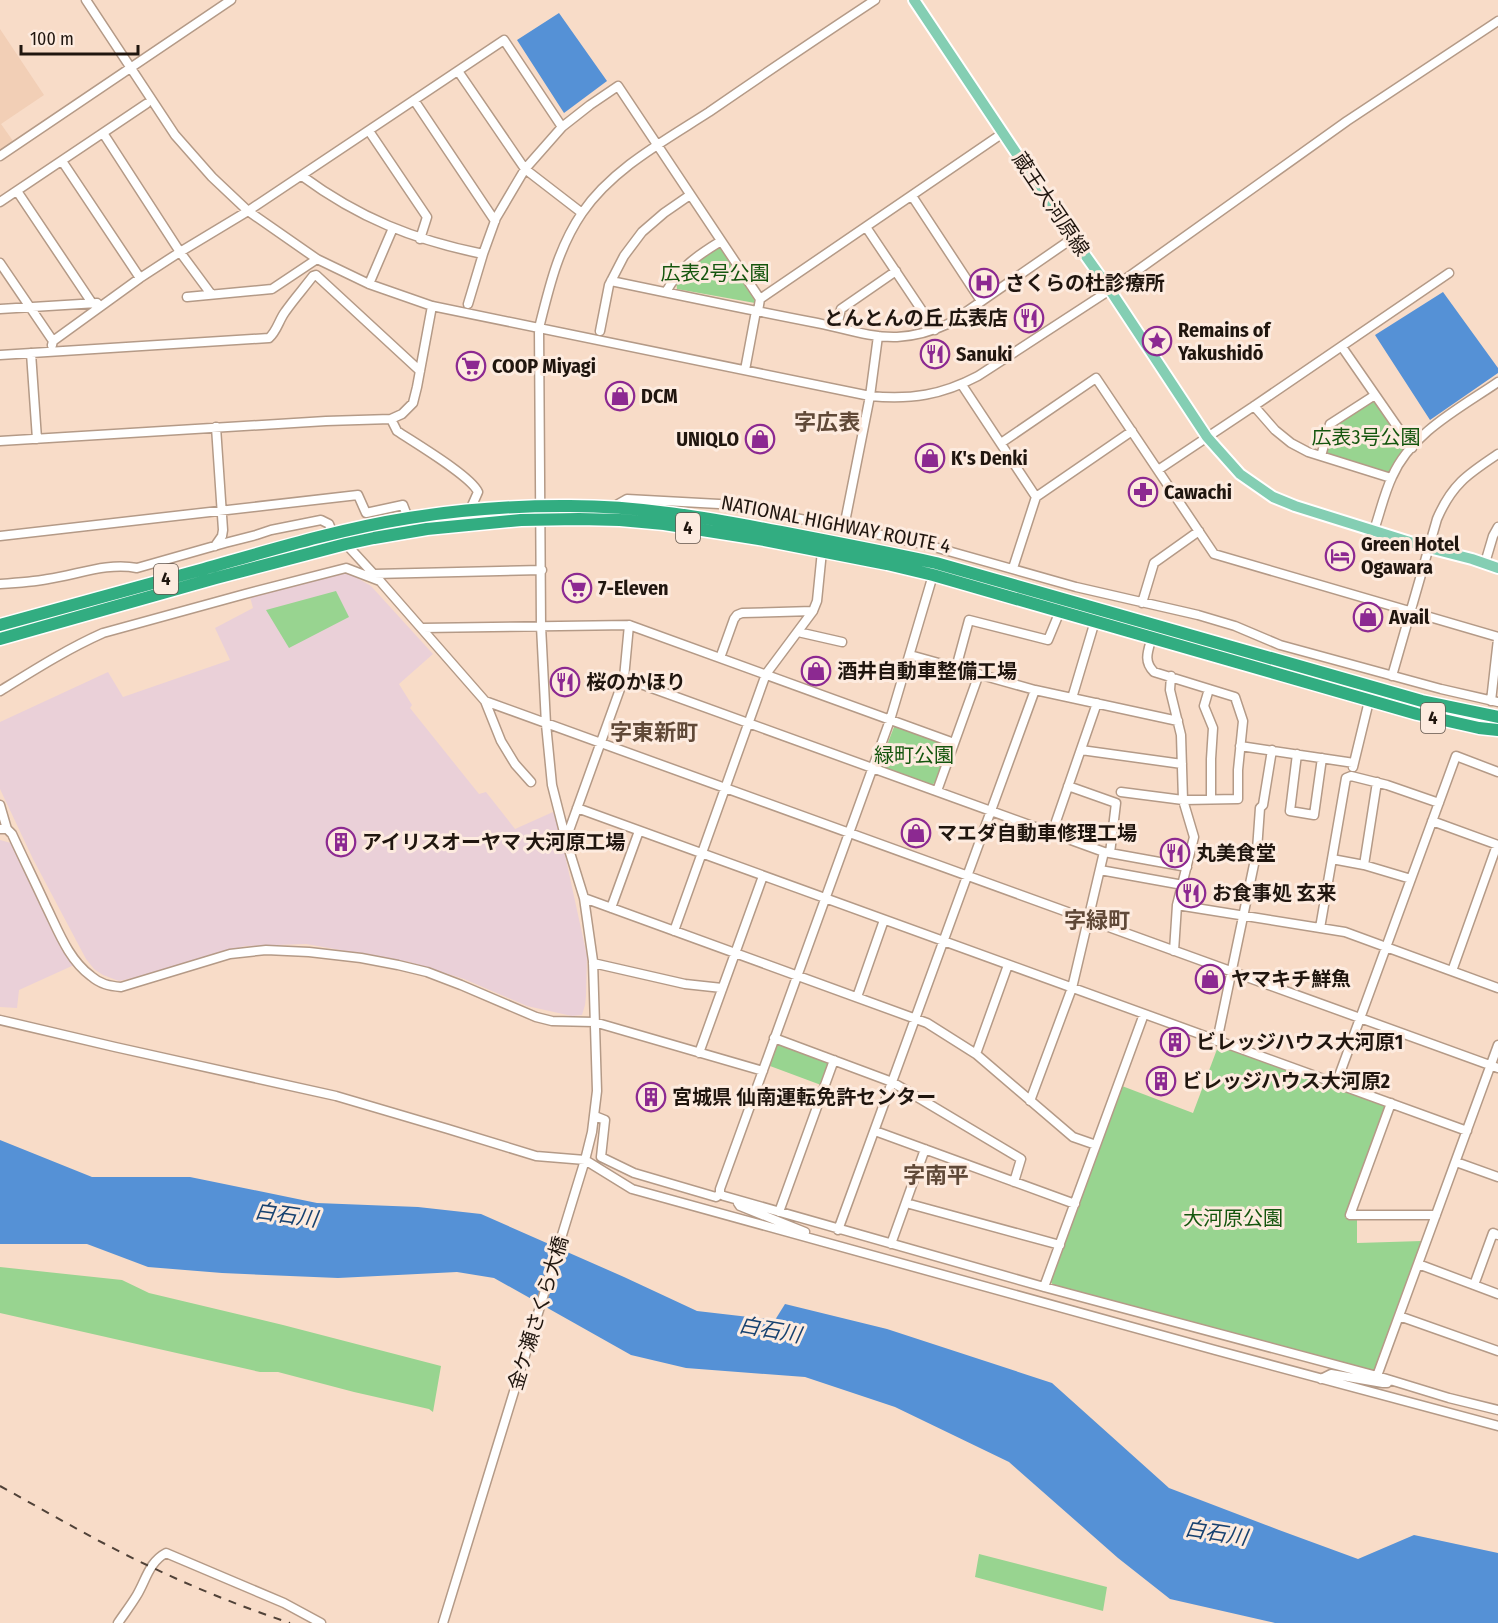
<svg xmlns="http://www.w3.org/2000/svg" width="1498" height="1623" font-family="'Fira Sans Condensed','Noto Sans JP',sans-serif">
	<style>
		.built { fill: #f2cfb6 }
		.industrial { fill: #ead0d8 }
		.green { fill: #98d490 }
		.water { fill: #5591d6 }
		.lines { fill: none; stroke-linecap: round; stroke-linejoin: round }
		.minor-casing { stroke: #b49a87; stroke-width: 11 }
		.major-casing { stroke: #fff; stroke-width: 14 }
		.highway-casing { stroke: #fff; stroke-width: 15 }
		.minor { stroke: #fff; stroke-width: 8 }
		.major { stroke: #84ceb3; stroke-width: 10 }
		.highway { stroke: #32ad81; stroke-width: 12 }
		.rail { stroke: #504238; stroke-width: 2; stroke-dasharray: 8 8; stroke-linecap: butt }
		.labels { text-anchor: middle; dominant-baseline: central; stroke-width: 6; stroke-linejoin: round; paint-order: stroke }
		.shield { fill: #fdebdf; stroke: #62564d; stroke-width: 1.5 }
		.shield-label { font-size: 18px; font-weight: bold; fill: #20160f }
		.street-label { font-size: 20px; fill: #20160f; stroke: #fdebdf }
		.park-label { font-size: 20px; fill: #15560e; stroke: #fdebdf }
		.poi-label { font-size: 20px; font-weight: bold; fill: #20160f; stroke: #fdebdf; text-anchor: start }
		.water-label { font-size: 21px; font-style: italic; fill: #184270; stroke: #fdebdf }
		.quarter-label { font-size: 22px; font-weight: bold; fill: #604938; stroke: #fdebdf }
	</style>
	<rect width="100%" height="100%" fill="#f8dcc8"/>
	<path class="built" d="M0,29L44,95L1,124L13,141L0,150Z"/>
	<path class="industrial" d="M347,572L371,586L433,654L399,684L412,705L410,708L479,794L486,792L515,829L553,812L560,832L587,956L586,996L585,1005L582,1015L572,1016L527,1006L464,979L409,962L306,944L245,946L146,975L119,981L103,975L94,969L86,959L33,859L0,789V722L108,672L123,697L230,660L215,628L253,608L250,597Z
		M0,840L11,843L74,965L19,990L17,1008L0,1007Z"/>
	<path class="green" d="M721,244L757,298L755,303L677,289L676,280L691,265Z
		M1371,400H1374L1406,445V449L1392,470L1389,473L1328,455L1325,451L1333,427Z
		M336,591L349,617L289,648L266,610Z
		M897,725L946,743L949,747L935,783L931,785L882,767L880,763L894,727Z
		M1219,1044L1384,1104L1385,1107L1345,1218H1357V1243L1422,1241L1375,1371L1372,1372L1053,1285L1051,1282L1122,1086L1193,1113Z
		M782,1045L826,1061L829,1065L821,1085L770,1066L777,1046Z
		M0,1267L122,1280L149,1293L283,1325L441,1366L433,1412L429,1409L354,1392L278,1372H260L0,1313Z
		M979,1554L1107,1587L1103,1611L975,1577Z"/>
	<path class="water" d="M559,13L607,81L564,113L517,40Z
		M1443,292L1498,368V373L1430,420L1375,335Z
		M0,1140L92,1177H190L317,1203L418,1207L481,1214L624,1277L697,1311L775,1320L785,1304L887,1329L1052,1383L1169,1488L1279,1530L1358,1559L1414,1535L1498,1553V1623H1275L1170,1599L1118,1558L1009,1462L895,1407L805,1377L686,1368L631,1355L494,1278L457,1272L338,1278L222,1273L148,1267L87,1244H0Z"/>
	<g class="lines">
		<g class="minor-casing">
			<path id="minor" d="M86,0L175,135L212,177L248,211L317,259L369,284L432,306L870,396C911,400 942,395 978,376L1110,290L1347,121L1498,21
				M458,71L525,169L582,213
				M414,100L495,221
				M369,131L427,217L420,239
				M103,133L180,252L211,294
				M0,156L231,0
				M62,161L140,278
				M302,176C359,218 414,240 483,254
				M17,191L92,303
				M912,196L981,301
				M0,202L146,104
				M866,227L935,330
				M0,263L53,341L52,345
				M611,281C678,295 745,309 812,322C840,327 869,338 897,337C916,336 933,331 950,323L1073,238
				M369,284L393,228
				M666,292C679,268 698,255 721,241
				M187,297L272,289L317,259
				M468,304L483,254L496,218L525,169L562,127L590,105L618,86L760,299
				M0,309L97,303
				M758,311L760,299L1003,133
				M837,326L841,309L896,271
				M600,331L609,285L624,256L642,232L664,213L690,195
				M53,341L140,278L180,252L248,211L504,40L562,127
				M1342,347L1412,448
				M31,353L37,439
				M0,355L269,338C277,331 279,320 285,312C294,299 304,288 313,276L316,275L420,371
				M745,370L756,311
				M962,385L1036,497
				M1254,406L1275,430L1291,443L1308,452L1391,478
				M391,419L397,431C415,443 471,476 478,492L470,510
				M0,441L326,421L391,419L402,414L413,403L417,387L432,306
				M1001,443L1096,378L1214,554L1498,637
				M1321,456L1330,424L1375,395
				M1158,470L1254,406L1449,273
				M613,507L627,499L719,504L844,527L927,545L1076,587L1198,615L1235,626L1280,645L1441,689L1498,702
				M844,527L870,396L878,336
				M1374,530C1380,513 1384,494 1392,477C1411,433 1460,408 1498,382
				M0,536L358,495L366,513L403,505L408,518
				M346,544L380,581L485,701L501,741L515,764L531,782
				M215,546L222,536L223,530L216,427
				M1485,563L1493,536L1498,527
				M1013,568L1036,497L1132,431
				M374,574L542,570
				M933,575L890,720L720,1189V1194L724,1196L1044,1287L1377,1376L1449,1398L1498,1410
				M0,584C16,583 32,582 48,579C77,575 107,562 137,568L225,543L256,535L271,530L321,520L329,524L333,534
				M1142,603L1154,563L1199,531
				M422,628L629,625L954,743
				M798,632L842,642
				M910,655L1035,690L1178,721
				M720,658L734,619L737,615L742,613L813,611
				M956,668L969,620L1048,640L1060,611
				M1171,676L1170,690L1181,735L1183,800L1194,837L1177,905L1174,951
				M1392,676L1437,519C1452,484 1468,474 1498,454
				M624,678L1104,852L1187,867
				M1209,689L1204,706L1213,728L1211,759V799
				M0,691C34,670 67,649 103,633L245,594L346,568L380,581
				M1072,698L1095,621
				M485,701L1498,1068
				M1491,701L1498,639
				M1240,746L1354,763
				M1081,750L1182,764
				M1297,754L1290,811L1314,815L1322,758
				M1353,767L1369,701
				M1068,786L1116,803L1110,853
				M937,791L979,674
				M1121,792L1183,800L1238,799V770L1243,721L1235,697L1154,672C1143,661 1148,651 1152,637
				M0,805L7,829
				M577,808L1467,1131
				M1432,821L1498,845
				M0,829H7L12,834C23,858 35,882 46,906C58,930 68,959 91,976C100,984 109,986 121,987L230,954L266,950L309,952L361,958L398,965L427,972L461,985L536,1017L552,1021L594,1022L763,1071
				M1052,833L1097,703
				M566,839L624,678L629,625
				M1332,859L1364,865L1411,879
				M1364,865L1377,782
				M1100,870L1183,885
				M584,898L927,1023L976,1054L1073,1137L1096,1145
				M1177,905L1345,932L1498,988
				M611,908L639,831
				M1320,928L1346,778L1351,776L1387,785L1439,803
				M674,931L766,674L813,611L817,601L822,551
				M593,963L685,984L722,988
				M1452,971L1497,845
				M857,997L884,920
				M0,1020L115,1047L336,1096L448,1129L536,1156L585,1160L632,1189L1215,1350L1498,1426
				M774,1038L892,1082L1021,1159L1014,1182
				M1217,1041L1257,850L1260,808L1263,805L1272,750
				M699,1053L763,876
				M976,1054L1008,965
				M1336,1084L1456,756L1498,772
				M1030,1101L1072,988L1104,852
				M1391,1103L1350,1215H1436
				M595,1116L605,1120L601,1157L634,1173L716,1197L720,1194
				M875,1131L1075,1204
				M1456,1162L1498,1177
				M738,1203L740,1206L805,1232
				M906,1203L1060,1245
				M779,1212L834,1060
				M838,1230L1035,690
				M891,1244L925,1149
				M1418,1264L1498,1294
				M1474,1285L1493,1233L1498,1235
				M1044,1287L1144,1014
				M1399,1316L1498,1351
				M1377,1376L1498,1045
				M1321,1379L1331,1374L1383,1383H1387
				M118,1623C124,1614 131,1605 137,1595C146,1580 149,1562 166,1553L284,1603L321,1623
				M443,1623L585,1160L592,1132L597,1091L593,961L584,898L566,840L552,785L546,724L541,626L539,328C549,288 558,248 582,213C612,169 664,141 709,112C764,74 819,37 875,0"/>
		</g>
		<g class="major-casing">
			<path id="major" d="M914,0L1073,238L1110,290L1207,437L1240,474L1273,497L1295,506L1429,548L1472,559L1498,568"/>
		</g>
		<g class="highway-casing">
			<path id="highway" d="M0,625C68,606 136,587 204,569C271,550 340,529 409,518C459,510 511,506 562,506C636,505 709,518 781,532C833,542 885,552 936,563L1422,701L1498,717
				M0,639L216,578L346,544L374,538L427,529L521,520L579,519L620,520L664,524L759,539L887,564L933,575L1417,714L1479,728L1498,730"/>
		</g>
		<use href="#minor" class="minor"/>
		<use href="#major" class="major"/>
		<use href="#highway" class="highway"/>
		<path class="rail" d="M0,1486C49,1513 98,1542 149,1566C195,1588 242,1607 290,1623"/>
	</g>
	<defs>
		<g id="hospital-ring" transform="scale(1.5)"><circle r="9.5" fill="#fdebdf" stroke="#8c2991" stroke-width="1.5"/><path d="M-5-5h3v3.5h4V-5h3V5h-3V1.5h-4V5h-3Z" fill="#8c2991"/></g>
		<g id="restaurant-ring" transform="scale(1.5)"><circle r="9.5" fill="#fdebdf" stroke="#8c2991" stroke-width="1.5"/><path d="M-5-6h1v4h1v-4h1v4h1v-4h1v5L-1.5 .5V6h-2V.5L-5-1ZM5-6V6H3V1.5H1.5Q1.5-4 5-6Z" fill="#8c2991"/></g>
		<g id="sight-ring" transform="scale(1.5)"><circle r="9.5" fill="#fdebdf" stroke="#8c2991" stroke-width="1.5"/><path d="M0-6L1.8-2.2L6-1.7L2.9 1.2L3.7 5.4L0 3.3L-3.7 5.4L-2.9 1.2L-6-1.7L-1.8-2.2Z" fill="#8c2991"/></g>
		<g id="supermarket-ring" transform="scale(1.5)"><circle r="9.5" fill="#fdebdf" stroke="#8c2991" stroke-width="1.5"/><path d="M-6-5.5h2.5l.6 2H6L4.5 2H-2.5L-4.4-4H-6ZM-1.5 3.2a1.3 1.3 0 1 0 .1 0ZM3 3.2a1.3 1.3 0 1 0 .1 0Z" fill="#8c2991"/></g>
		<g id="shop-ring" transform="scale(1.5)"><circle r="9.5" fill="#fdebdf" stroke="#8c2991" stroke-width="1.5"/><path d="M-5-2.5h2.3a2.7 3.5 0 0 1 5.4 0H5L5.5 6h-11ZM-1.5-2.5h3a1.5 2.3 0 0 0-3 0Z" fill="#8c2991"/></g>
		<g id="pharmacy-ring" transform="scale(1.5)"><circle r="9.5" fill="#fdebdf" stroke="#8c2991" stroke-width="1.5"/><path d="M-2-6h4v4h4v4h-4v4h-4v-4h-4v-4h4Z" fill="#8c2991"/></g>
		<g id="hotel-ring" transform="scale(1.5)"><circle r="9.5" fill="#fdebdf" stroke="#8c2991" stroke-width="1.5"/><path d="M-6-4.5h1.5V1H6V5H4.5V3h-9V5H-6ZM-4 0a1.8 1.8 0 1 1 3.6 0ZM.5 0V-2.5h3Q6-2.5 6 0Z" fill="#8c2991"/></g>
		<g id="building-ring" transform="scale(1.5)"><circle r="9.5" fill="#fdebdf" stroke="#8c2991" stroke-width="1.5"/><path d="M-4-6H4V6H1V3H-1V6H-4ZM-2.5-4.3h1.7v1.8h-1.7ZM.8-4.3h1.7v1.8H.8ZM-2.5-1h1.7V.8h-1.7ZM.8-1h1.7V.8H.8Z" fill="#8c2991"/></g>
	</defs>
	<g fill-rule="evenodd">
		<use href="#hospital-ring" x="984" y="283"/>
		<use href="#restaurant-ring" x="1029" y="318"/>
		<use href="#sight-ring" x="1157" y="341"/>
		<use href="#restaurant-ring" x="935" y="354"/>
		<use href="#supermarket-ring" x="471" y="366"/>
		<use href="#shop-ring" x="620" y="396"/>
		<use href="#shop-ring" x="760" y="439"/>
		<use href="#shop-ring" x="930" y="458"/>
		<use href="#pharmacy-ring" x="1143" y="492"/>
		<use href="#hotel-ring" x="1340" y="556"/>
		<use href="#supermarket-ring" x="577" y="588"/>
		<use href="#shop-ring" x="1368" y="617"/>
		<use href="#shop-ring" x="816" y="671"/>
		<use href="#restaurant-ring" x="565" y="682"/>
		<use href="#shop-ring" x="916" y="833"/>
		<use href="#building-ring" x="341" y="842"/>
		<use href="#restaurant-ring" x="1175" y="853"/>
		<use href="#restaurant-ring" x="1191" y="893"/>
		<use href="#shop-ring" x="1210" y="979"/>
		<use href="#building-ring" x="1175" y="1042"/>
		<use href="#building-ring" x="1161" y="1081"/>
		<use href="#building-ring" x="651" y="1097"/>
	</g>
	<g class="labels">
		<g class="shield">
			<rect x="676" y="513" width="24" height="30" rx="4.5"/>
			<rect x="154" y="564" width="24" height="30" rx="4.5"/>
			<rect x="1421" y="703" width="24" height="30" rx="4.5"/>
		</g>
		<g class="shield-label">
			<text x="688" y="528">4</text>
			<text x="166" y="579">4</text>
			<text x="1433" y="718">4</text>
		</g>
		<g class="street-label">
			<text transform="translate(1051 204) rotate(56)">蔵王大河原線</text>
			<text transform="translate(836 524) rotate(11)">NATIONAL HIGHWAY ROUTE 4</text>
			<text transform="translate(538 1313) rotate(-73)">金ケ瀬さくら大橋</text>
		</g>
		<g class="park-label">
			<text x="715" y="273">広表2号公園</text>
			<text x="1366" y="437">広表3号公園</text>
			<text x="914" y="755">緑町公園</text>
			<text x="1233" y="1218">大河原公園</text>
		</g>
		<g class="poi-label">
			<text x="1005" y="283">さくらの杜診療所</text>
			<text x="1008" y="318" text-anchor="end">とんとんの丘 広表店</text>
			<text x="1178" y="330">Remains of<tspan x="1178" dy="23">Yakushidō</tspan></text>
			<text x="956" y="354">Sanuki</text>
			<text x="492" y="366">COOP Miyagi</text>
			<text x="641" y="396">DCM</text>
			<text x="739" y="439" text-anchor="end">UNIQLO</text>
			<text x="951" y="458">K's Denki</text>
			<text x="1164" y="492">Cawachi</text>
			<text x="1361" y="544">Green Hotel<tspan x="1361" dy="23">Ogawara</tspan></text>
			<text x="598" y="588">7-Eleven</text>
			<text x="1389" y="617">Avail</text>
			<text x="837" y="671">酒井自動車整備工場</text>
			<text x="586" y="682">桜のかほり</text>
			<text x="937" y="833">マエダ自動車修理工場</text>
			<text x="362" y="842">アイリスオーヤマ 大河原工場</text>
			<text x="1196" y="853">丸美食堂</text>
			<text x="1212" y="893">お食事処 玄来</text>
			<text x="1231" y="979">ヤマキチ鮮魚</text>
			<text x="1196" y="1042">ビレッジハウス大河原1</text>
			<text x="1182" y="1081">ビレッジハウス大河原2</text>
			<text x="672" y="1097">宮城県 仙南運転免許センター</text>
		</g>
		<g class="water-label">
			<text transform="translate(286 1215) rotate(8)">白石川</text>
			<text transform="translate(770 1330) rotate(10)">白石川</text>
			<text transform="translate(1216 1533) rotate(9)">白石川</text>
		</g>
		<g class="quarter-label">
			<text x="827" y="422">字広表</text>
			<text x="654" y="732">字東新町</text>
			<text x="1097" y="920">字緑町</text>
			<text x="936" y="1175">字南平</text>
		</g>
	</g>
	<path d="M21 45v9h117v-9" fill="none" stroke="#20160f" stroke-width="3"/>
	<text x="30" y="45" font-size="18" fill="#20160f" stroke="#fdebdf" stroke-width="4.5" paint-order="stroke">100 m</text>
</svg>
